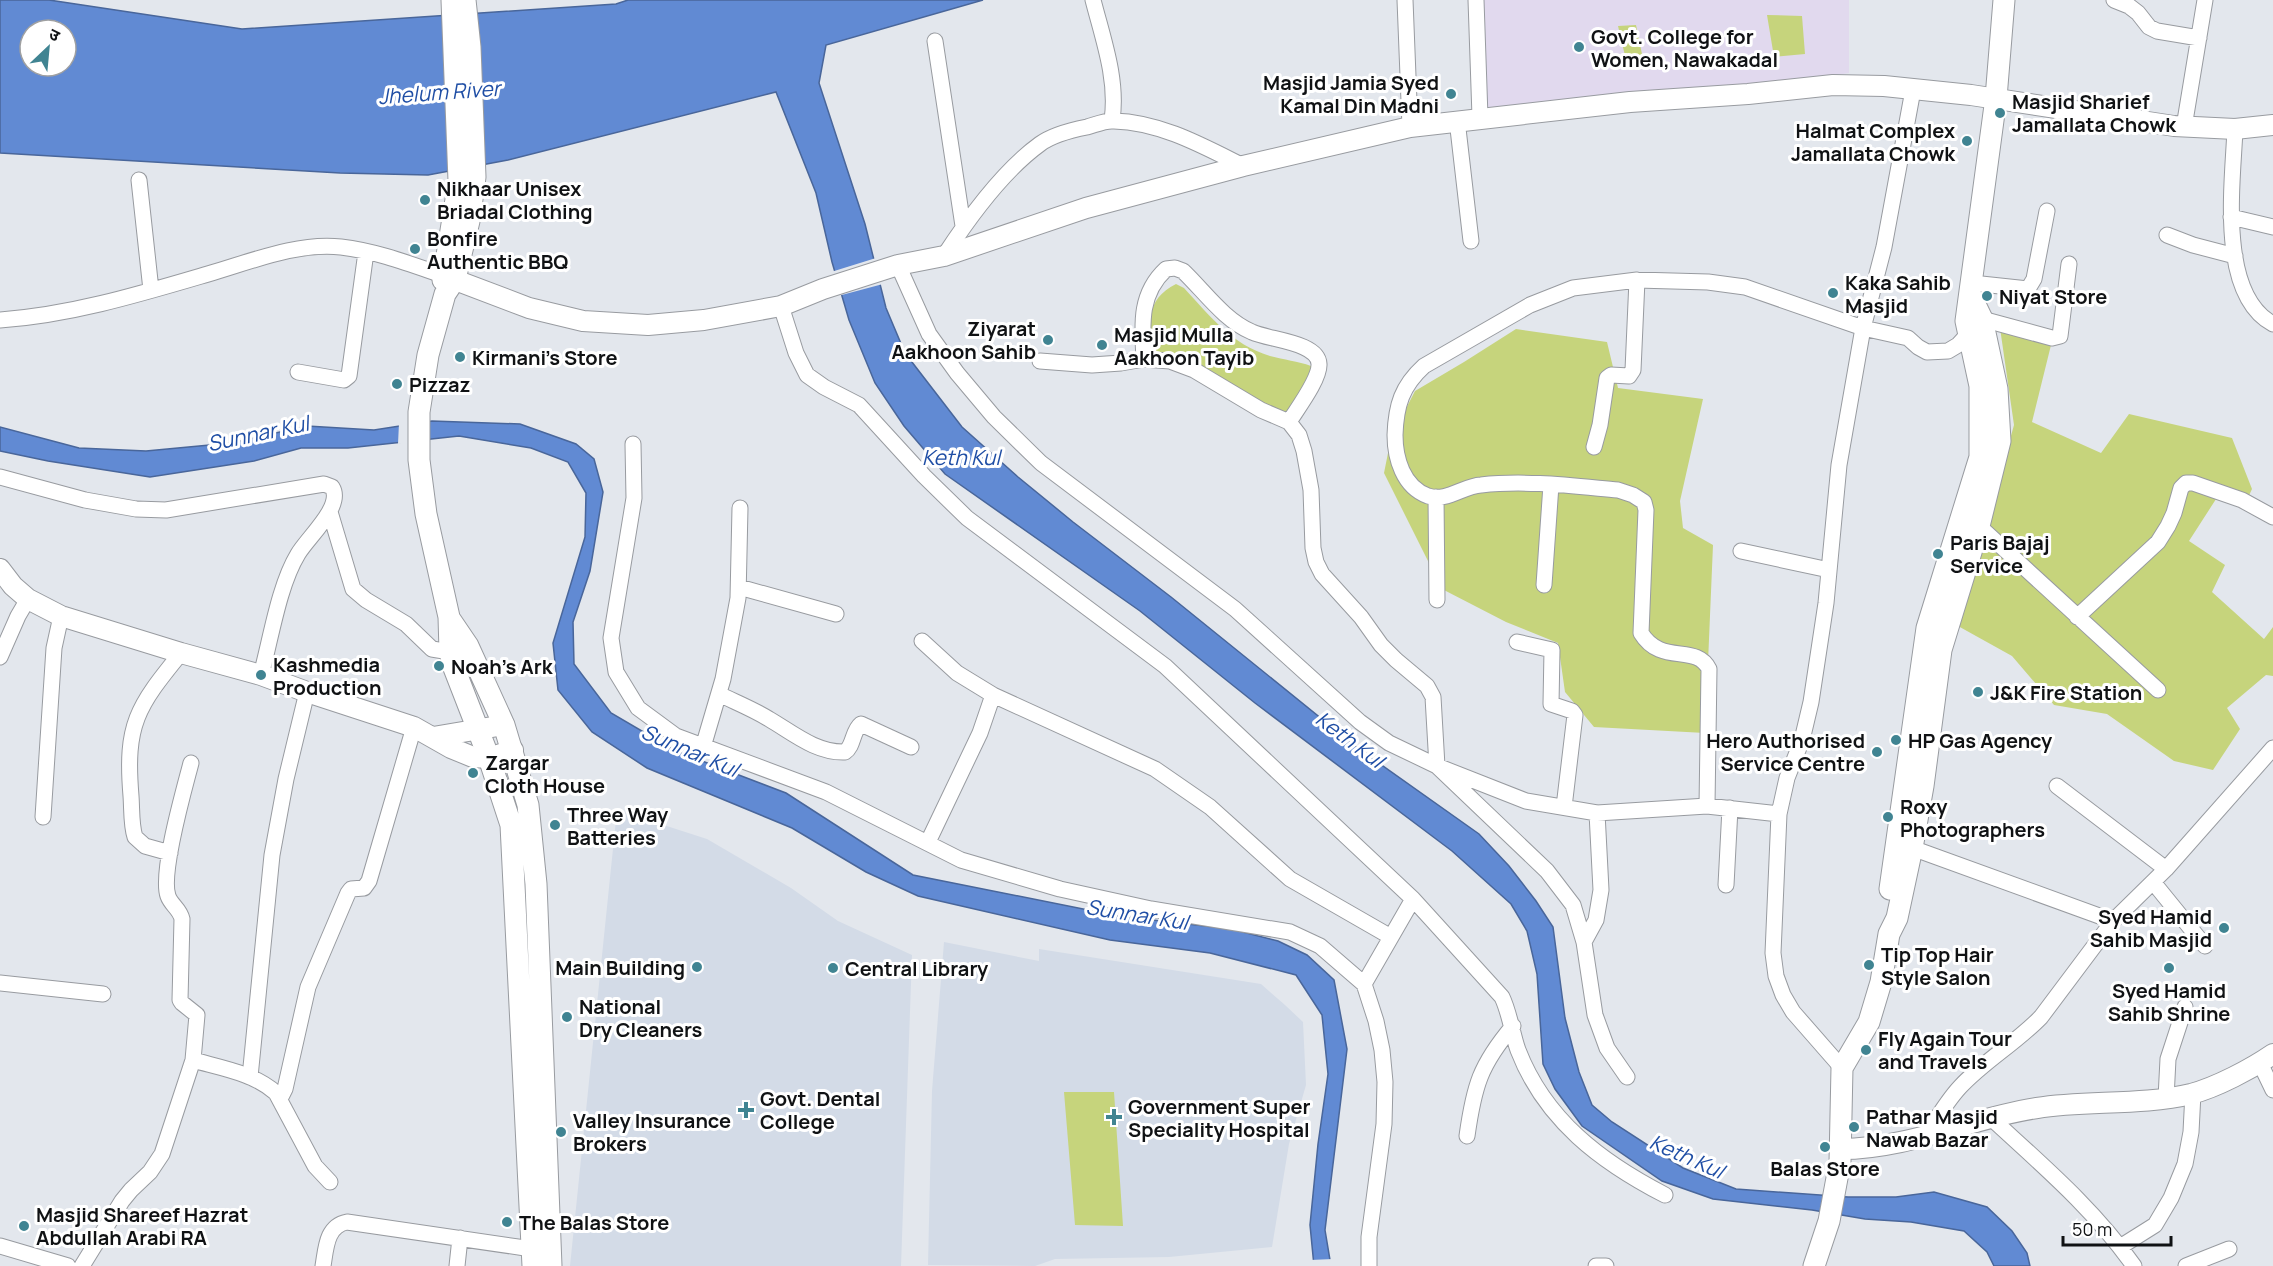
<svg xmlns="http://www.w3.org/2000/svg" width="2273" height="1266" font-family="Manrope,'Noto Sans Devanagari',sans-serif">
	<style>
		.built { fill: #d3dbe7 }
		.education { fill: #e1d9ee }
		.green { fill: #c6d47c }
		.water { fill: #618ad3; stroke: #49669a; stroke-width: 1.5; fill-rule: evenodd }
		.pier { fill: #e3e7ed }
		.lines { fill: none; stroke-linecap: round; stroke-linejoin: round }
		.minor-casing { stroke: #989ba0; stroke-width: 17 }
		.tertiary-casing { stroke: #989ba0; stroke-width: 22 }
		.secondary-casing { stroke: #989ba0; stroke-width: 23 }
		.minor { stroke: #fff; stroke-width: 15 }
		.tertiary { stroke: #fff; stroke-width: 20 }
		.secondary { stroke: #fff; stroke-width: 21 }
		.poi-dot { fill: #408492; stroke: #fff; stroke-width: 2 }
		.labels { text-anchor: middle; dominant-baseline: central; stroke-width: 6; stroke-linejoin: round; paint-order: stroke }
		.poi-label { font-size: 20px; font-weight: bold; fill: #101214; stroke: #fff; text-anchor: start }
		.water-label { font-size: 21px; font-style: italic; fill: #1f4ea5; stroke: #fff }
	</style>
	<rect width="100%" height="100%" fill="#e3e7ed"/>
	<path class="built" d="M617,810L707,839L791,888L838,921L912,955L901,1266H570Z
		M944,942L1039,961V949L1261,984L1285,1005L1303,1022L1306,1085L1289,1144L1272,1247L1169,1257L1055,1259L1035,1266L928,1265L932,1091Z"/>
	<path class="education" d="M1476,0H1849V73L1773,85L1483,114Z"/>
	<path class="green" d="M1767,15L1802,16L1805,54L1774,57Z
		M1636,25L1643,59L1626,60L1618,26Z
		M1176,284L1184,288C1211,317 1231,344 1270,356C1284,360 1298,361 1311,366V373L1288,418L1146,355C1149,326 1145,299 1176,284Z
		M1999,321L2052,341L2032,422L2101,453L2129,414L2232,438L2252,489L2245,504L2218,496L2189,541L2225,565L2212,592L2264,639L2273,627V676L2266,675L2227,708L2240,729L2213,770L2174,761L2107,714L2054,705L2012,656L1958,626L2014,425Z
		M1516,329L1607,342L1618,388L1703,399L1680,501L1683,528L1713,545L1705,733L1594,727L1565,692L1558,643L1506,622L1442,589L1384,473L1391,438L1415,391L1464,362Z
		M1064,1092H1114L1123,1226L1075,1225Z"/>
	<path class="water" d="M0,0H49L242,29L616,4L628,0H983L826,45L819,83L865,224L886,308L905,353L962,427L1018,477L1073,522L1171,597L1359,749L1479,834L1509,866L1536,901L1553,927L1565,1018L1579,1072L1592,1105L1612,1122L1683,1168L1736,1189L1848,1197H1896L1934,1192L1987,1207L2012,1231L2027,1253L2030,1266H1994L1987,1252L1964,1231L1911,1222L1865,1219L1812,1210L1713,1199L1662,1181L1582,1126L1555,1089L1543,1064L1537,974L1527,931L1511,904L1452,851L1255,703L1140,611L945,474L904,426L875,383L849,320L832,262L816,193L776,92L508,160L428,175L340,173L0,153ZM30,30H66V66H30Z
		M432,421L520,424L576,444L594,459L603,492L590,571L573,622L574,664L611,713L676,751L786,793L913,875L1118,916L1231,929L1278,941L1307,955L1334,980L1347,1049L1325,1230L1331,1266H1314L1310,1225L1318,1144L1328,1074L1322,1015L1296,975L1210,953L1110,940L918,896L866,872L792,828L647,768L592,732L558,690L553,643L585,537L586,493L568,462L531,448L459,436L348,448H301L254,461L150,477L48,461L0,451V427L79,448L146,451L231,443L307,426L374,430Z"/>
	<path class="pier" d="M876,258L883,284L838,296L831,272Z
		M429,418L430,441L398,444L399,423Z
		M1333,1259L1334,1266H1311L1310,1260Z"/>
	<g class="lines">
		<g class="minor-casing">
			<path id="minor" d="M1093,0C1103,39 1118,80 1112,120
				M1405,0L1410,127
				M1476,0L1480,117
				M2114,0L2129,6L2138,13L2149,27L2157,31L2199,38
				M935,41L963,226
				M1457,120L1471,241
				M2184,127L2205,0
				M2235,129C2233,181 2217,294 2273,324
				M139,180L151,290
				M2231,217L2273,227
				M2167,235L2193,245L2235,256
				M944,256C968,219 1004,170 1040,144C1052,135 1072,130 1087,127C1095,125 1105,120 1114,121C1160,122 1203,146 1243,166
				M898,265L929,334L957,373L994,417L1041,463L1235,609L1360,722L1389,743L1437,766L1526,801L1597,813L1707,806L1779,814
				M1972,283L2028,289L2034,279L2047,211
				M781,306L796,353L807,375L824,387L859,405L924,476L967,518L1165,666L1413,899L1502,997C1510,1014 1512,1033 1518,1050C1545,1120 1601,1162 1665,1195
				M1982,319L2052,338L2060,336L2069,264
				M0,320C71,315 140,294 208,274C250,262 297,242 341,247C376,251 410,264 442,275
				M1144,359C1142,325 1139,294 1166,269L1175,268L1183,271C1205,292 1224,320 1252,332C1269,340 1318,342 1319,364C1320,379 1297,409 1289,422
				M1040,361L1092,365L1121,363L1144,359L1170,361L1194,370L1261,410L1289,422L1299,435L1304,451L1311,490L1313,548L1316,562L1322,574L1361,617L1381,645L1396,660L1427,686L1433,697L1437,766L1547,871L1573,905L1584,942L1595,1015L1607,1048L1627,1077
				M298,372L344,380L349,376L366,252
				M633,444L634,498L611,638L616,672L638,708L676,736L826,792L961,860L1060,889L1151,909L1290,932L1320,946L1364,984L1376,1021L1382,1050L1385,1082L1384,1124L1369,1237V1266
				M1594,447L1600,425L1607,378L1611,375L1629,376L1633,370L1637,280
				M0,477L85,500L136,509L166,510L324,484L332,487C344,506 308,537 298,554C279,585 271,638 261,675
				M1436,497L1437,600
				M330,512L353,589L366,600L406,624L432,649L450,652
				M1979,526L2158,690
				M1741,551L1829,570
				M1544,585L1551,485
				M739,587L836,614
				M2077,617L2158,542L2168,526L2174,513L2181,488L2186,483H2193L2242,500L2273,517
				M922,641L957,673L993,695L1155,769L1210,807L1290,879L1391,937
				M1517,642L1552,650L1551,704L1572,711L1575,715L1564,807
				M0,657L18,616L28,599
				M719,694C735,702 753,709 769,719C793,733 816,753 845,752C854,746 852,731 861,724L911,747
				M703,747L723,679L738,598L740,508
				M2057,786L2166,869
				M1707,806L1709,669C1696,643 1661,666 1641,633L1646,510L1644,502L1633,495L1618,490C1573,486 1526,480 1481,485C1463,486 1447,502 1428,496C1403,487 1395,458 1395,435C1396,405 1402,386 1424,366L1530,305L1573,288L1637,280L1708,282L1745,287L1863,328L1908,338L1918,347L1927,352L1948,351L1958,345L1968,334
				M43,817L54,648L61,616
				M928,842L980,733L993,695
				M1912,848L2113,921
				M170,853L145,846L135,837C131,825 132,809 131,796C125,724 137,707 181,653
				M2153,882L2205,946
				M1726,885L1730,808
				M1584,942L1596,920L1601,890L1597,813
				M0,983L103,994
				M1364,984L1413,899
				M193,1060C221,1068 254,1073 276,1093L315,1166L330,1182
				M2260,1063L2273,1090
				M1842,1068L1793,1012L1783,995L1776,976L1773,953L1779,814L1787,778L1802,740L1811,702L1826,603L1839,465L1863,328L1884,247L1913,90
				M250,1077L272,855L286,779L307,692
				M2166,1098L2168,1059L2185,1007
				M280,1099L285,1089L308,987L348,893L351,889L364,888L369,881L414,727
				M1991,1118C2042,1165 2094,1209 2134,1266
				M1467,1136C1474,1086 1480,1065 1513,1026
				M1925,1137C1936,1120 1946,1102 1960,1087C1984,1061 2016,1043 2041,1017L2113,921L2166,869L2273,748
				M0,1246L68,1266
				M2120,1247L2155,1225L2171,1198L2185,1164L2191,1132L2193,1093
				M82,1266L122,1201L131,1190L150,1172L162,1154L193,1060L197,1015L182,1003L180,1000L182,919C180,909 171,905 168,896C160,873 184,790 191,763
				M323,1266C326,1249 326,1226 347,1222L532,1249
				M457,1266L460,1238
				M1596,1266H1606
				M2186,1266L2229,1249"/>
		</g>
		<g class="tertiary-casing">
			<path id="tertiary" d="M442,275L529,308L583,321L648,325L704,320L781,306L823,289L898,265L944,256L1086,208L1243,166L1410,127L1630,102L1748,94L1833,85L1884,86L1971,95L2174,126L2235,129L2273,125
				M0,569L13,586L28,599L61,616L181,653L261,675L307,692L414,727L451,748L473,757L489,758L513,750
				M433,737L504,725
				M1841,1149C1908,1149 1971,1118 2037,1108C2087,1100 2141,1106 2191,1094C2217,1087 2251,1069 2273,1054"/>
		</g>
		<g class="secondary-casing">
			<path id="secondary" d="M465,0L470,47L475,177L469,221L455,279L445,294L428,355L419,412V460L426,514L449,617L450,652L454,668L489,758L511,825L533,1266
				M443,280L459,181L452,0
				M449,618L468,646L504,725L528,805L536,884L551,1266
				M1890,889L1927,628L1980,457V386L1966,321L1996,98L2004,0
				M1814,1266L1829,1221L1840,1162L1842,1068L1869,1022L1881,982L1889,934L1897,918L1912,848L1923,786L1941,650L1979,526L2000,441L1997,389L1982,319L1971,296"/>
		</g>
		<use href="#minor" class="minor"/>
		<use href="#tertiary" class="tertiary"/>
		<use href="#secondary" class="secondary"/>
	</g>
	<g class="poi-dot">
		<circle cx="1579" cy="47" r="6"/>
		<circle cx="1451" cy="94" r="6"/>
		<circle cx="2000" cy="113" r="6"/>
		<circle cx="1967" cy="141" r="6"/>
		<circle cx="425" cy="200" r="6"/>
		<circle cx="415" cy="249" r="6"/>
		<circle cx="1833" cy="293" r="6"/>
		<circle cx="1987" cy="296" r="6"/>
		<circle cx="1048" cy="340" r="6"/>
		<circle cx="1102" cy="345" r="6"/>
		<circle cx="460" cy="357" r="6"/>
		<circle cx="397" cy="384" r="6"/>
		<circle cx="1938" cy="554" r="6"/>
		<circle cx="439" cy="666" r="6"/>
		<circle cx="261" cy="675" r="6"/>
		<circle cx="1978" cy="692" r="6"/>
		<circle cx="1896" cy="740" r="6"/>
		<circle cx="1877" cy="752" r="6"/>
		<circle cx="473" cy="773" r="6"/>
		<circle cx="1888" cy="817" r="6"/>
		<circle cx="555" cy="825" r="6"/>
		<circle cx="2224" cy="928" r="6"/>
		<circle cx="1869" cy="965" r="6"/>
		<circle cx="697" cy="967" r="6"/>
		<circle cx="833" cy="968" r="6"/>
		<circle cx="2169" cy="968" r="6"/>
		<circle cx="567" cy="1017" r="6"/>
		<circle cx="1866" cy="1050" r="6"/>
		<path d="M743 1101h6v6h6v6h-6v6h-6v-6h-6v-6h6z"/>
		<path d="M1111 1108h6v6h6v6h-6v6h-6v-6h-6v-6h6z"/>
		<circle cx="1854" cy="1127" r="6"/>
		<circle cx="561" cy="1132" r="6"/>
		<circle cx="1825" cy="1147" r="6"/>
		<circle cx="507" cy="1222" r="6"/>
		<circle cx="24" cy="1226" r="6"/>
	</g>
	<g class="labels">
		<g class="poi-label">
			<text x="1591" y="36">Govt. College for<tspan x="1591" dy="23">Women, Nawakadal</tspan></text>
			<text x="1439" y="82" text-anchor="end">Masjid Jamia Syed<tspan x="1439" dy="23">Kamal Din Madni</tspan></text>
			<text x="2012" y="101">Masjid Sharief<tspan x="2012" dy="23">Jamallata Chowk</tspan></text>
			<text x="1955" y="130" text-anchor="end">Halmat Complex<tspan x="1955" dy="23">Jamallata Chowk</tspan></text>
			<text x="437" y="188">Nikhaar Unisex<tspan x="437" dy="23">Briadal Clothing</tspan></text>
			<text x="427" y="238">Bonfire<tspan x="427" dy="23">Authentic BBQ</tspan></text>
			<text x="1845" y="282">Kaka Sahib<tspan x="1845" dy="23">Masjid</tspan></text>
			<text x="1999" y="296">Niyat Store</text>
			<text x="1036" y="328" text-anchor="end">Ziyarat<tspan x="1036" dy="23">Aakhoon Sahib</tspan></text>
			<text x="1114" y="334">Masjid Mulla<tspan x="1114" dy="23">Aakhoon Tayib</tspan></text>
			<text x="472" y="357">Kirmani's Store</text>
			<text x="409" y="384">Pizzaz</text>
			<text x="1950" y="542">Paris Bajaj<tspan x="1950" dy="23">Service</tspan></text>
			<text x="273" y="664">Kashmedia<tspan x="273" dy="23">Production</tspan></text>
			<text x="451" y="666">Noah's Ark</text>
			<text x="1990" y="692">J&amp;K Fire Station</text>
			<text x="1865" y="740" text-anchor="end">Hero Authorised<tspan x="1865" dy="23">Service Centre</tspan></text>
			<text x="1908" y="740">HP Gas Agency</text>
			<text x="485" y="762">Zargar<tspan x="485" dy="23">Cloth House</tspan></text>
			<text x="1900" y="806">Roxy<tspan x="1900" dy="23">Photographers</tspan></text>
			<text x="567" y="814">Three Way<tspan x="567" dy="23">Batteries</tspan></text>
			<text x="2212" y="916" text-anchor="end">Syed Hamid<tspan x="2212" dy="23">Sahib Masjid</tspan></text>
			<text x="1881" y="954">Tip Top Hair<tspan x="1881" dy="23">Style Salon</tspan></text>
			<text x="685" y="967" text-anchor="end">Main Building</text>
			<text x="845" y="968">Central Library</text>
			<text x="2169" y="990" text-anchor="middle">Syed Hamid<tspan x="2169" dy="23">Sahib Shrine</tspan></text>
			<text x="579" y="1006">National<tspan x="579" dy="23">Dry Cleaners</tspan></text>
			<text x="1878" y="1038">Fly Again Tour<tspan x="1878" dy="23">and Travels</tspan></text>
			<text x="760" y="1098">Govt. Dental<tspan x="760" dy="23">College</tspan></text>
			<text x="1128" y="1106">Government Super<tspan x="1128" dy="23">Speciality Hospital</tspan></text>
			<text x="1866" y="1116">Pathar Masjid<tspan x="1866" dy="23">Nawab Bazar</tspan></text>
			<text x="573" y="1120">Valley Insurance<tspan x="573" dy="23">Brokers</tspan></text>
			<text x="1825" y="1168" text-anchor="middle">Balas Store</text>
			<text x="36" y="1214">Masjid Shareef Hazrat<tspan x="36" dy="23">Abdullah Arabi RA</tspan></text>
			<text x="519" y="1222">The Balas Store</text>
		</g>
		<g class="water-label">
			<text transform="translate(439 92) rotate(-4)">Jhelum River</text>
			<text transform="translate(258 433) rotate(-12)">Sunnar Kul</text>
			<text x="961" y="457">Keth Kul</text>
			<text transform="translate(1350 739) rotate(37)">Keth Kul</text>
			<text transform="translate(690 750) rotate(23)">Sunnar Kul</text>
			<text transform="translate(1137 914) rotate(9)">Sunnar Kul</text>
			<text transform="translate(1687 1156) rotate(24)">Keth Kul</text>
		</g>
	</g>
	<g transform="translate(48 48) rotate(26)"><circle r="28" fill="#ffffff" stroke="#9fa0a1" stroke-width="1.5"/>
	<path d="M0-4.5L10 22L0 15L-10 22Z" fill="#408492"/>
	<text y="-9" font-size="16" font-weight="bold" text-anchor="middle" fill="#101214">उ</text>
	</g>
	<path d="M2063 1236v9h108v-9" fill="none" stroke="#101214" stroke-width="3"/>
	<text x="2072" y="1236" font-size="18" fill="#101214" stroke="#ffffff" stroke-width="4.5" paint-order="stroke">50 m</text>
</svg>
